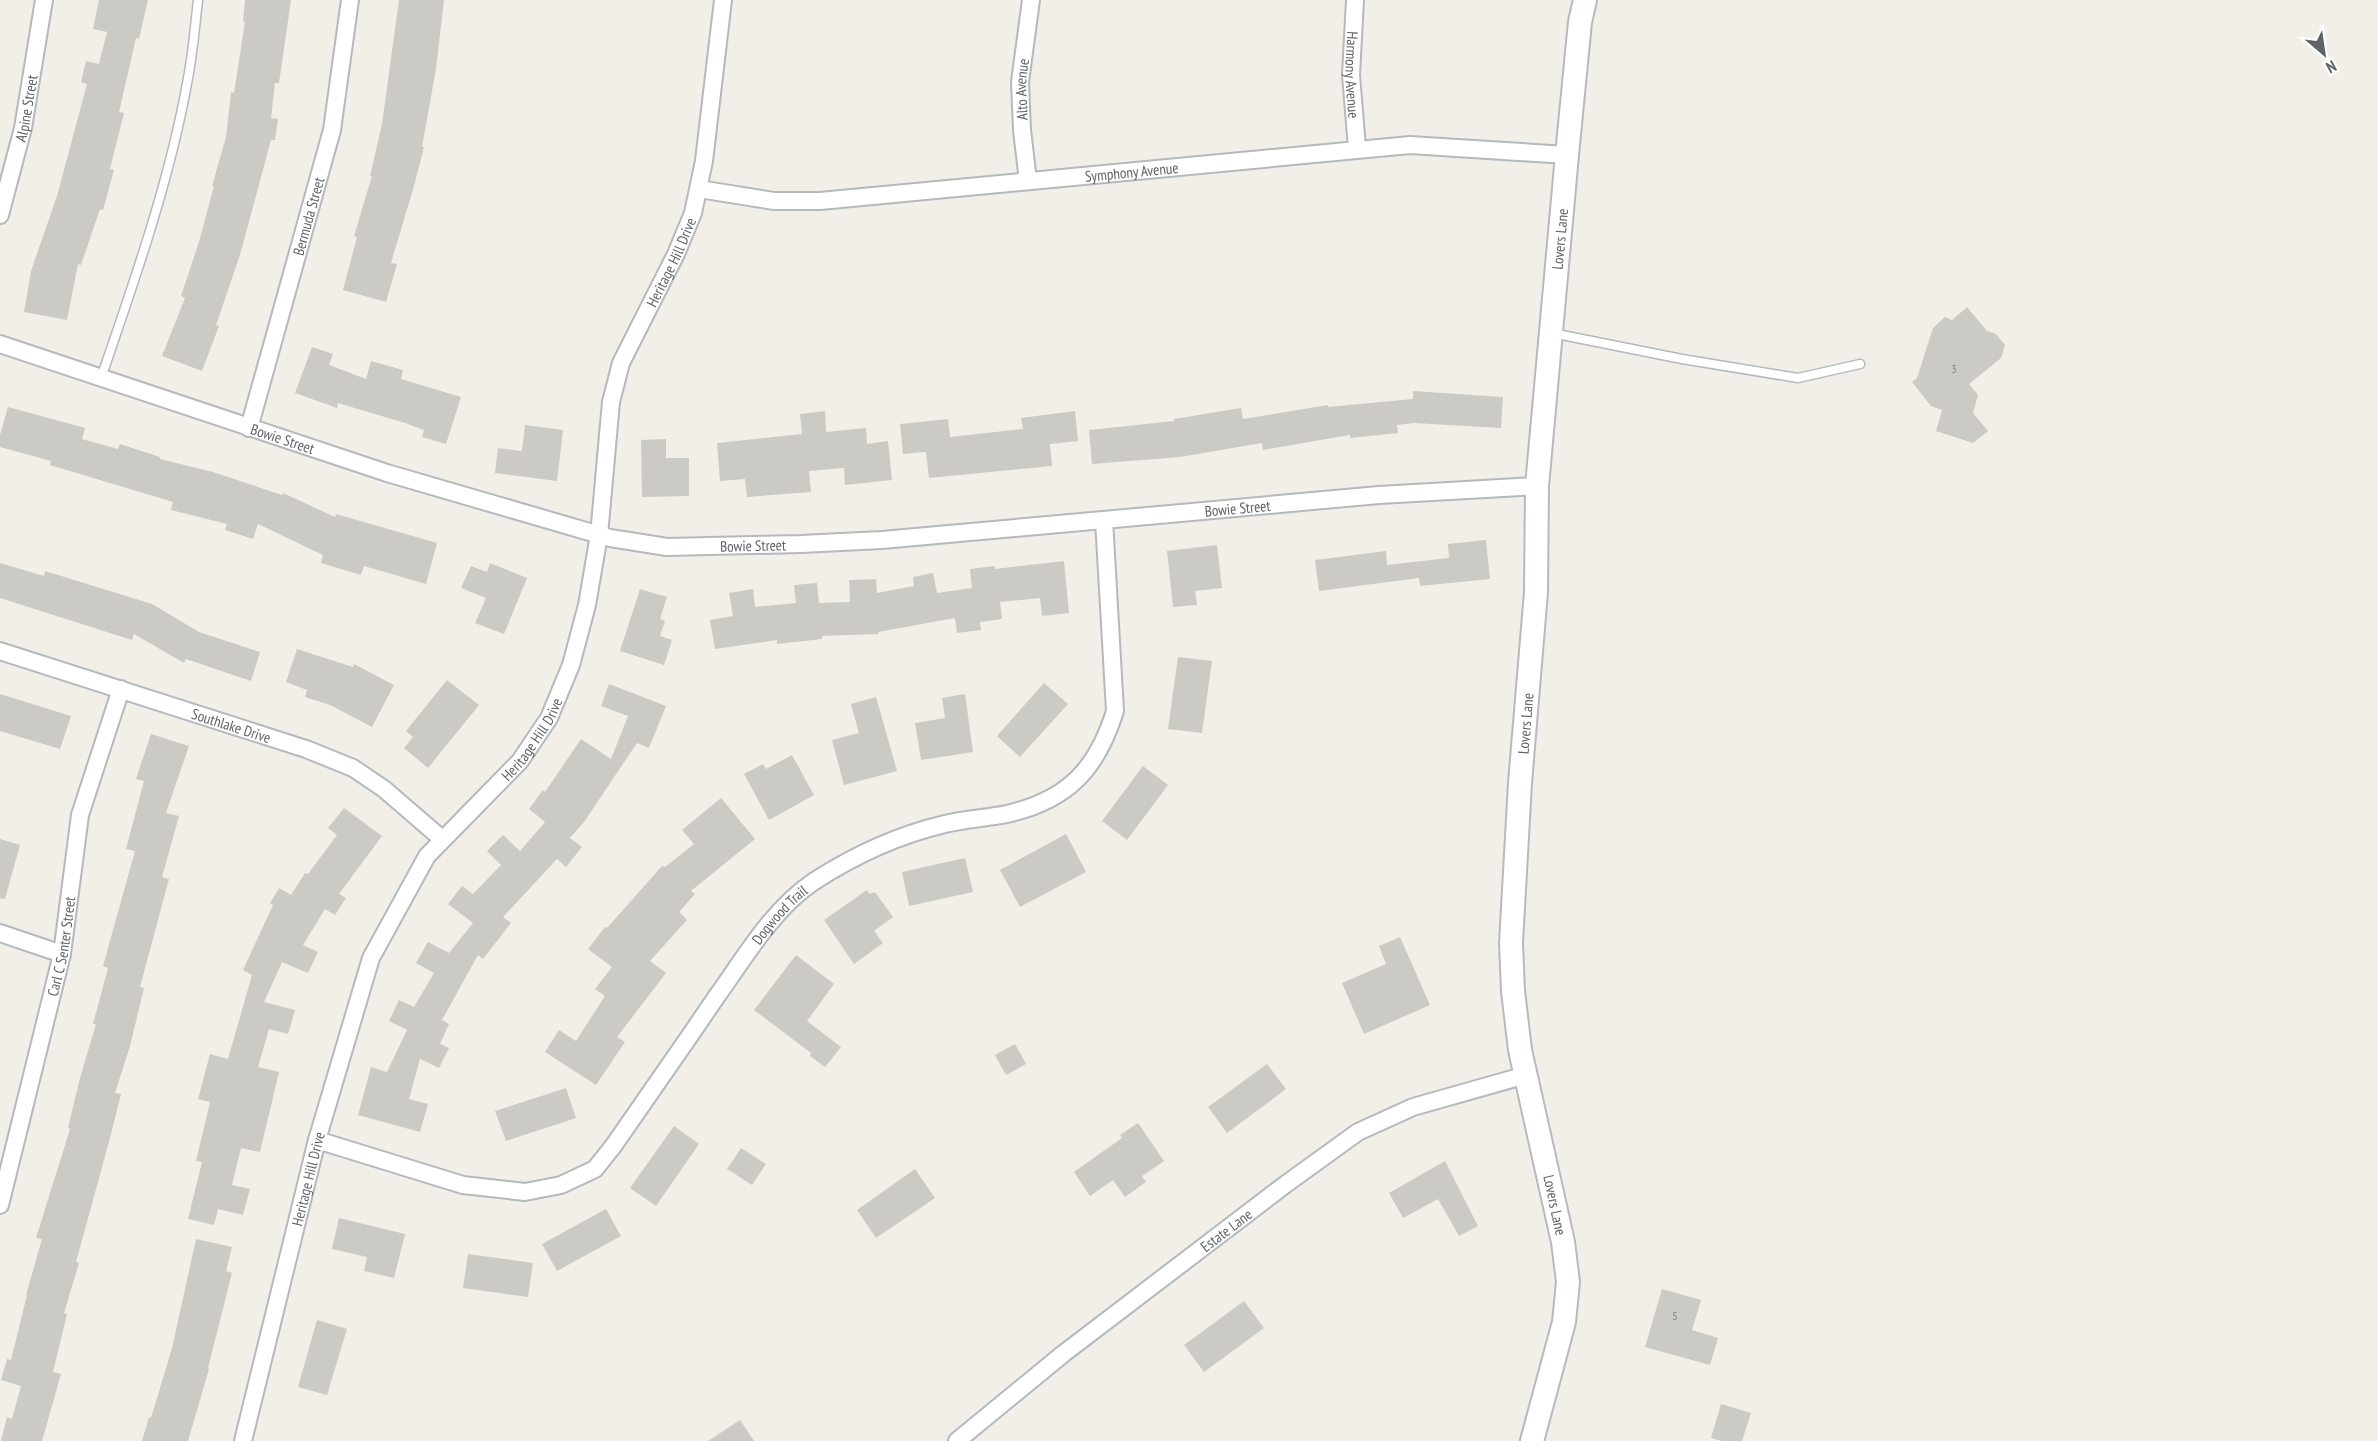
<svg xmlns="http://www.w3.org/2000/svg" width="2378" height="1441" font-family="'PT Sans Narrow',sans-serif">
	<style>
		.building { fill: #cccac5 }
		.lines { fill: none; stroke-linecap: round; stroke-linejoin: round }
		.lane-casing { stroke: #b5b8bc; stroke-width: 11 }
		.street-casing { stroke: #b5b8bc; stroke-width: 20 }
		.secondary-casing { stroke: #b6babf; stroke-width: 26 }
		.lane { stroke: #fff; stroke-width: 8 }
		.street { stroke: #fff; stroke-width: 16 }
		.secondary { stroke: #fff; stroke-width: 22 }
		.labels { text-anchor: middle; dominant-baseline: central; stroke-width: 6; stroke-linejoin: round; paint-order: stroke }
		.number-label { font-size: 12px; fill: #7a7d7f }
		.street-label { font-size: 15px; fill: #5f6368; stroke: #fff }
	</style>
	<rect width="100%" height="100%" fill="#f1efe8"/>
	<path class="building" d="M99,0H148L139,39L136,38L119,112L124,113L110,169L114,170L103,210L100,209L81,265L78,264L67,320L24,312L31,271L57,196L87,84L81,82L86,61L99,64L107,32L93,29Z
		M245,0H291L279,83H275L271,118L278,119L275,140H271L240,255L216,325L219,326L202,371L162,356L185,298L181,296L199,242L214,186H212L226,137L231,92L234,93L245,22H243Z
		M399,0H444L436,69L422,147H424L414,186L391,263L397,264L386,302L343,290L357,237L354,236L372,176H370L382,124Z
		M1967,307L1987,331L1996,334L2005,345L2001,358L1969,384L1978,395L1973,413L1988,431L1973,443L1936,431L1942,410L1931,406L1912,382L1917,378L1933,328L1945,317L1952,320Z
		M312,347L333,354L329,365L366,379L371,361L403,370L401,379L461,397L446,444L422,437L424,430L405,423L338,403L337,408L295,393Z
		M1413,391L1503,397L1501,428L1414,423L1397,425L1398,433L1350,438V435L1263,450L1262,443L1180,457L1092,464L1089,430L1174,421V419L1241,408L1243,419L1328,405V407L1413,399Z
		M8,407L85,428L82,439L118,449L120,444L160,457V459L213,472L282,495L283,493L335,517L336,514L437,543L426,584L364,566L361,575L321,563L323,555L258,524L253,539L225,530L227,524L171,510L173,502L50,465L51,461L0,447V435Z
		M825,411L826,432L866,428L867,444L888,441L892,480L845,485L844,468L809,471L811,492L747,497L745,479L720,481L717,443L802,434L800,414Z
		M1075,411L1078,441L1050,444L1052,466L929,478L926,452L903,454L900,424L948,419L950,437L1023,429L1021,418Z
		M525,425L563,430L557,481L495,473L498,448L522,451Z
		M666,439V458H689V496L642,497L641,440Z
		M1486,540L1490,579L1420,586L1419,578L1319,591L1315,560L1386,551L1387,565L1449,558L1448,544Z
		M1217,545L1222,588L1195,591L1197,605L1173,607L1167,551Z
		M1064,561L1069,613L1042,616L1040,598L1000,602L1002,619L980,622L981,630L957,633L955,618L878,632V634L822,636V639L777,644V640L715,649L710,620L733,616L729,593L753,589L755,607L796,603L794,585L817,583L819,603L850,602L849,580L876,579L877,593L914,586L913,577L933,573L937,593L972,588L970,569L995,566V569Z
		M0,563L44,576L45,571L152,604L199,632L260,652L251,681L186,659L184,663L134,634L132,640L0,598Z
		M490,563L527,578L504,634L475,623L486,598L461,588L471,566L487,572Z
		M640,589L667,597L660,619L665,621L660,636L672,640L664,665L620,651Z
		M297,649L353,667L354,664L394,685L372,727L330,705L305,697L307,690L286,682Z
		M1178,657L1212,661L1202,733L1168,729Z
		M447,680L479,705L428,768L404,748L413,737L406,731Z
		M1044,683L1068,704L1020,757L997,736Z
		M609,684L666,706L649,748L637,743L584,822L570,838L582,847L566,867L557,859L503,917L511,923L483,959L478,955L442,1020L449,1024L440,1044L449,1048L439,1068L420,1059L409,1099L428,1104L420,1132L358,1115L371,1067L387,1072L407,1030L389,1021L399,1000L414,1007L434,973L416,963L428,942L449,953L473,923L448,904L462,886L473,894L501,865L487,851L503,835L520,851L545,822L529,809L543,790L545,792L581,739L611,759L628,716L601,706Z
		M0,694L71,716L60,749L0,731Z
		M965,694L973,752L921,760L915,723L945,718L942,698Z
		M876,697L897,771L844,785L832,740L859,733L851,704Z
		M151,734L189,746L166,813L179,816L162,877L169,879L140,987L144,988L130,1046L115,1093L121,1094L110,1138L76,1262L79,1263L64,1313L67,1314L53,1372L61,1374L42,1441H1L7,1417L12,1419L21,1386L1,1380L7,1359L11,1360L27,1295H26L42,1239L36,1238L70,1129L68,1128L80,1078L96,1024H93L108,968L103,966L135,851L126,849L144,781L136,779Z
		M792,755L814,795L769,820L744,774L763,764L766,769Z
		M1143,766L1168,785L1127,840L1102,821Z
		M721,798L755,839L691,891L695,894L679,912L687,920L650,961L666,973L617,1037L625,1042L596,1085L545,1052L559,1030L576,1041L605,996L595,989L612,967L588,949L605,927L607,928L662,866L665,867L694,844L682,830Z
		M344,808L382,836L339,894L346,898L335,915L325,909L303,945L318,952L308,973L282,962L264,1002L295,1010L288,1034L269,1029L258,1067L279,1072L260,1152L241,1148L232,1185L250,1189L243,1215L218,1209L214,1225L188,1219L202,1162L196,1161L210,1102L198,1099L210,1054L228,1059L252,975L243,970L273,905L270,903L279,888L291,895L305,873L308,874L337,835L328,828Z
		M1066,834L1086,872L1020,907L1000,870Z
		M0,839L20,845L5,899L0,898Z
		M965,858L973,892L909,906L902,872Z
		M867,890L869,894L875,892L893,917L874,931L883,943L854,964L824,920Z
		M1400,937L1430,1005L1364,1034L1342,983L1386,964L1379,946Z
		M796,955L834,984L807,1021L841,1047L825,1067L810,1056L811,1053L754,1010Z
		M1015,1044L1026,1064L1006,1075L995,1055Z
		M1267,1064L1286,1089L1227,1133L1208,1107Z
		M566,1088L576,1118L506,1141L495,1111Z
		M1138,1123L1164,1161L1142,1176L1146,1182L1125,1197L1113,1180L1090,1196L1074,1172L1122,1138L1120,1135Z
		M674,1126L699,1144L656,1206L630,1188Z
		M741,1148L766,1164L752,1185L727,1169Z
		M1445,1161L1478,1226L1459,1236L1438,1199L1403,1218L1389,1193Z
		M915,1169L935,1198L876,1238L857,1210Z
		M606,1209L621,1236L557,1271L542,1244Z
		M339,1218L405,1234L394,1278L364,1271L367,1257L332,1249Z
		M196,1239L232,1247L226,1271L232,1273L208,1368L209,1369L188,1441H142L149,1417L151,1418L172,1348Z
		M468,1254L533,1263L528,1297L463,1288Z
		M1662,1289L1701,1300L1692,1330L1718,1338L1710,1365L1645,1347Z
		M1244,1301L1264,1328L1204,1372L1184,1345Z
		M317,1320L347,1329L327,1395L298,1387Z
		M1721,1404L1751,1413L1742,1441H1722L1711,1438Z
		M740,1420L754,1441H708Z"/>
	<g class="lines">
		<g class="lane-casing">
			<path id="lane" d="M1552,333L1682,359L1798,378L1860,364
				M101,378C135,279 170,180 188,78C193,52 195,26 198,0"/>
		</g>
		<g class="street-casing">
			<g id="street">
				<path id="s1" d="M1355,0L1351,75L1357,148"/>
				<path id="s2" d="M1028,181L1022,130L1020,82L1031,0"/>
				<path id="s3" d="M699,189L774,201H820L1410,145L1567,155"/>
				<path id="s4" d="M0,215L23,128L44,0"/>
				<path id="s5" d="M0,344L387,473L610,538L667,547L801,544L882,540L1379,495L1537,486"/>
				<path id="s6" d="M249,428L332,130L350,0"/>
				<path id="s7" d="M0,651L306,749L353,768L384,789L442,839"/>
				<path d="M0,933L62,954"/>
				<path id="s8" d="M317,1140L463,1185L525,1192L561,1185L595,1169L614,1145C648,1096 683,1046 717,996C745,957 772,910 813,882C853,856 898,835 945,824C965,819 987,818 1007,814C1068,800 1097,769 1115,711L1104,520"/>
				<path id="s9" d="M0,1205L62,954L80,815L121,689"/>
				<path id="s10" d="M243,1441L317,1140L371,958L427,856L520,761L549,718L571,665L587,605L599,535L611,402L621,363L676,254L693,213L704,161L723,0"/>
				<path id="s11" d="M957,1441L1063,1354L1286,1184L1358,1132L1413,1107L1526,1075"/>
			</g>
		</g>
		<g class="secondary-casing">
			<g id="secondary">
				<path id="s12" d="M1532,1441L1564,1322L1568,1282L1563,1242L1520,1050L1513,991L1511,943L1520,783L1536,592L1537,486L1567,155L1580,22L1585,0"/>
			</g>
		</g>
		<use href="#lane" class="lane"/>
		<use href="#street" class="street"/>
		<use href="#secondary" class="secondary"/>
	</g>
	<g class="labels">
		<g class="number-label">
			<text x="1954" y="368">3</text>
			<text x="1675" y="1315">5</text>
		</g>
		<g class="street-label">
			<text stroke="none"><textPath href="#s1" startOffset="75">Harmony Avenue</textPath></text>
			<text stroke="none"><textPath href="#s2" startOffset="92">Alto Avenue</textPath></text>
			<text stroke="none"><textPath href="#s4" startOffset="110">Alpine Street</textPath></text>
			<text stroke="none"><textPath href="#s3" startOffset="435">Symphony Avenue</textPath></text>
			<text stroke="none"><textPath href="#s6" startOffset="220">Bermuda Street</textPath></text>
			<text stroke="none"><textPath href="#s12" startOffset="1214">Lovers Lane</textPath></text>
			<text stroke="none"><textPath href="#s10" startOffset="1278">Heritage Hill Drive</textPath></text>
			<text stroke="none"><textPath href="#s5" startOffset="298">Bowie Street</textPath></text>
			<text stroke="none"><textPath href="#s5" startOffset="1270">Bowie Street</textPath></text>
			<text stroke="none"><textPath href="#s5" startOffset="784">Bowie Street</textPath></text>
			<text stroke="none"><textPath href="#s12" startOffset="728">Lovers Lane</textPath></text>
			<text stroke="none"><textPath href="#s7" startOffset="243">Southlake Drive</textPath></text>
			<text stroke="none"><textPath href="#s10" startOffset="774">Heritage Hill Drive</textPath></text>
			<text stroke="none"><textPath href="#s8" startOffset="604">Dogwood Trail</textPath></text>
			<text stroke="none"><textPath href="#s9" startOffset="266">Carl C Senter Street</textPath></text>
			<text stroke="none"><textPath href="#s10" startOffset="270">Heritage Hill Drive</textPath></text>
			<text transform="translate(1555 1205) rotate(78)">Lovers Lane</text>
			<text stroke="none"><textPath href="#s11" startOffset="342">Estate Lane</textPath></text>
		</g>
	</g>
	<g transform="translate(2324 54) rotate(151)" stroke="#ffffff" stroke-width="4.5" paint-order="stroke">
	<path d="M0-4.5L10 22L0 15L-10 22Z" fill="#5f6368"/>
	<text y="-9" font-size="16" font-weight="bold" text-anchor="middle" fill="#5f6368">N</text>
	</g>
</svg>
